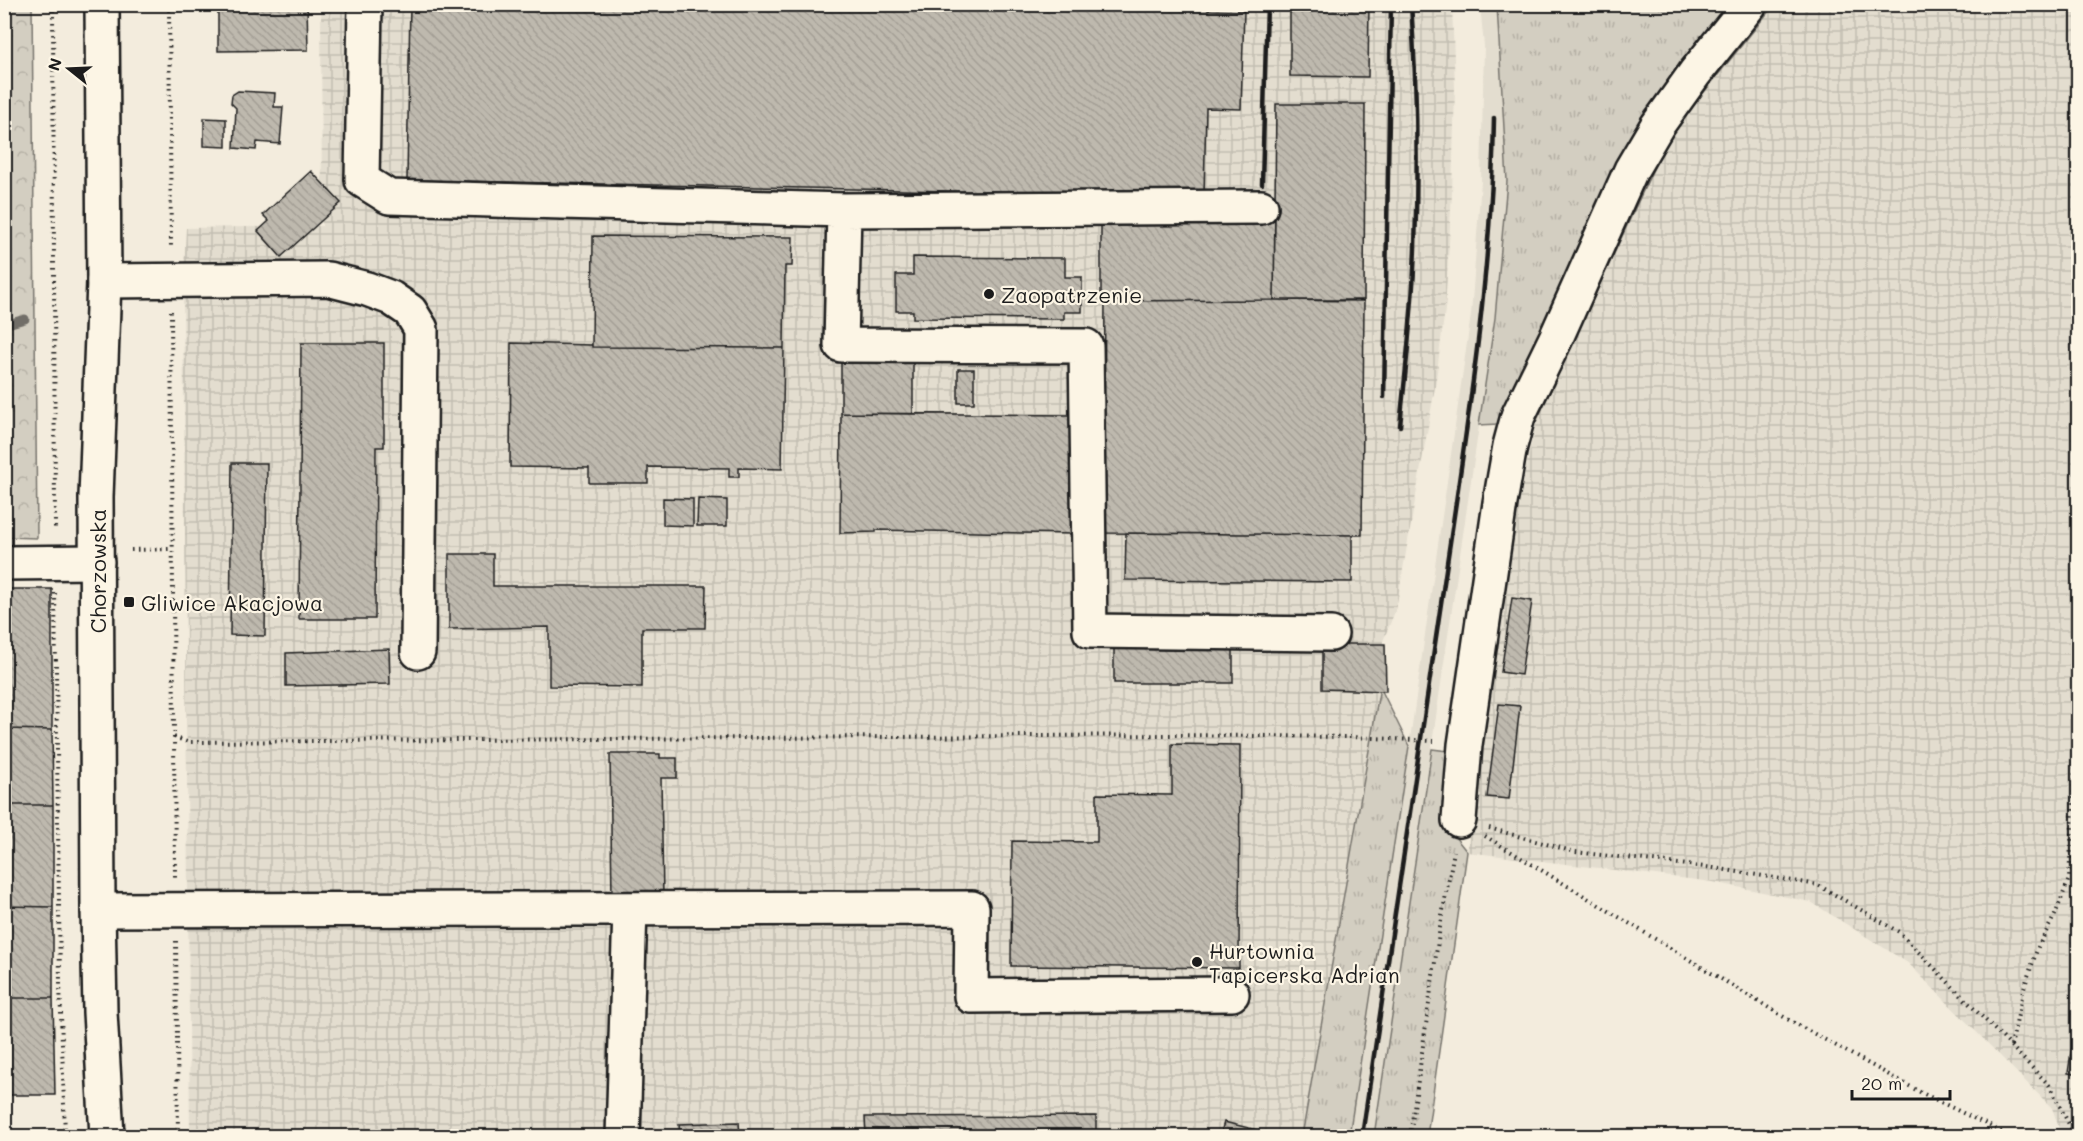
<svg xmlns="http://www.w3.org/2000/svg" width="2083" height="1141" font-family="Mali,sans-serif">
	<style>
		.built { fill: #e3ddcf }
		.industrial { fill: url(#industrial-grid) }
		.grass { fill: url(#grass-tufts); stroke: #78756e; stroke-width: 1.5 }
		.forest { fill: url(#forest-crowns); stroke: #78756e; stroke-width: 1.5 }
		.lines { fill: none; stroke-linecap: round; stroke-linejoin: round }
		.stream { stroke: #716e68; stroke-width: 9 }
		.building { fill: url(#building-back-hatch); stroke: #1c1c1c; stroke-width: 1.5 }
		.minor-casing { stroke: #1c1c1c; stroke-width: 38 }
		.major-casing { stroke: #1c1c1c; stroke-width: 38 }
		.path { stroke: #1c1c1c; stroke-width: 4; stroke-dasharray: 1.5 4.5; stroke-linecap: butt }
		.minor { stroke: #fcf5e5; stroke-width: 33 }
		.major { stroke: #fcf5e5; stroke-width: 33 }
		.rail { stroke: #1c1c1c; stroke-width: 4.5 }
		.poi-dot { fill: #1c1c1c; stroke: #fcf5e5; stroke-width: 2 }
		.labels { text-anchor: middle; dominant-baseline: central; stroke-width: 4.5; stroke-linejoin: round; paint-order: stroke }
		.poi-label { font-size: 21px; fill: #1c1c1c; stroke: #fcf5e5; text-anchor: start }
		.street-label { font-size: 21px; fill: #1c1c1c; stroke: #fcf5e5 }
	</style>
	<defs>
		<pattern id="industrial-grid" width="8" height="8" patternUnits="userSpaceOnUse" patternTransform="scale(1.5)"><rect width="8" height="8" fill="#e3ddcf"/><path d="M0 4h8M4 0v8" fill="none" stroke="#c2bdb1"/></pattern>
		<pattern id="grass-tufts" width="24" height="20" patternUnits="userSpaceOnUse" patternTransform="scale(1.5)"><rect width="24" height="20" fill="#d3cec1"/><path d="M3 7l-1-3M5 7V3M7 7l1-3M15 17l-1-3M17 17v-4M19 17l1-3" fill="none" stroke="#b5b0a5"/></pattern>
		<pattern id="forest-crowns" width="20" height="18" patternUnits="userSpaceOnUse" patternTransform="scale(1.5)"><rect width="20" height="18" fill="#d3cec1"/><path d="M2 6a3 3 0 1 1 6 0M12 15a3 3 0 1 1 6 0" fill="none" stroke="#b5b0a5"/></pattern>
		<pattern id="building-back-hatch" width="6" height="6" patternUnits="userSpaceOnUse" patternTransform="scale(1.5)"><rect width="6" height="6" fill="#beb9ae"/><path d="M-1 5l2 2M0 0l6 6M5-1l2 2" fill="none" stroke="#a39e95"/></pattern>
	</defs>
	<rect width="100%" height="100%" fill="#f3ecdd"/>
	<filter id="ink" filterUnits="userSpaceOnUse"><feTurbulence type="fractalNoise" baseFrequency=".0167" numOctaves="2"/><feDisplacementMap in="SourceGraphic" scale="12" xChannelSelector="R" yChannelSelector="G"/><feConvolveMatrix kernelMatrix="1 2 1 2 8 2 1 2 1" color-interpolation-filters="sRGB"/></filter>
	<g filter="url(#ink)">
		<path class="built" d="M1480,5H1497L1501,46L1507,181L1495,318L1374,1136H1349L1409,746L1471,315L1481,181L1484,46Z"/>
		<path class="industrial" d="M321,5H1452L1455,88L1452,193L1445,309L1435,387L1396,609L1383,641L1380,687L1302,1136H190L183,290L186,228L322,226Z
			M1774,5H2078V1136H2062L2052,1108L1908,963L1811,902L1713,882L1467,852L1503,575L1536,422L1668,137Z"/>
		<path class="grass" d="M1497,5H1774L1668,137L1536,422L1479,425L1495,318L1507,181Z
			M1380,687L1409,746L1349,1136H1302Z
			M1432,749L1456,752L1451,832L1467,852L1427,1136H1374Z"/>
		<path class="forest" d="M5,4L32,5L37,538L5,537Z"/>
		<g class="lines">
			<path class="stream" d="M4,325L25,319"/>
		</g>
		<path class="building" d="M218,4H307L308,50L218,51Z
			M410,4H1208V10L1244,11L1241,109L1206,108L1204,196L407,180Z
			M1290,4H1369L1368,77L1290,76Z
			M238,91L275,93L274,107H283L280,144L257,142L256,150L234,148L236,108L231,103L232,95Z
			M1276,104H1365L1364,300H1274Z
			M204,118L226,119V147L204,146Z
			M311,171L341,203L281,257L258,231L269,221L263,215Z
			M1249,218H1275L1274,300L1101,301V225L1248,224Z
			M593,236L793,237L792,266H785L784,348L592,347Z
			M913,257L1065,258V277H1082V312H1064V319L913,318V311H896V275H913Z
			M1274,300L1364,301L1362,535L1103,533L1105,301Z
			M301,343H384V447H376L375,619H299Z
			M511,343L592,345V347L784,348L782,469L739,468V477H729V468L648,467V483H589V468L510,467Z
			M841,353H913V414L841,413Z
			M958,369H974V403H958Z
			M841,413L1071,415L1070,491H1074L1073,534L876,530V532L840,533Z
			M232,463H267L265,636L230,635Z
			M663,498L693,499V526L663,525Z
			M698,499L727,500V526H697Z
			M1126,533L1352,535V582L1125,580Z
			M449,554H493V586H706L705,628H642V687L549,686V627L449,629Z
			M4,589H52V730L4,729Z
			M1512,598L1532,601L1521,675L1501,672Z
			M1322,644H1385L1386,691L1322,689Z
			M1114,647L1233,648V683H1114Z
			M389,649L390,684L286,686V653Z
			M1499,704L1520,706L1509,799L1487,797Z
			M4,729L52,730L53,805H4Z
			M1172,744L1240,745L1239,968L1011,966L1012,841L1097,842V794L1172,795Z
			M610,754H660V758H677V778H661L663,896L612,898Z
			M4,805H53V907L4,906Z
			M4,906L53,907V998H4Z
			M4,998H53L55,1095H4V1044H7L8,1038L4,1034Z
			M2078,1007V1075L2068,1073Z
			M1096,1116V1136H866L865,1117Z
			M739,1122L740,1136H680L679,1124Z
			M1224,1122L1257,1130L1255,1136H1220Z
			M191,1131H216V1136H191Z"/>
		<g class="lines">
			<g class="minor-casing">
				<path id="minor" d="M365,4L362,180L389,197L844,210L841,345L1086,346L1090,631L1331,634
					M844,210L1261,207
					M104,281L328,279L367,289L391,298L410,311L421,329L418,652
					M4,563L97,562
					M1459,820L1465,745L1500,503L1510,446L1518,416L1556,338L1631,170L1657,126L1695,73L1750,4
					M98,910L972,908L971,996L1232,994
					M623,1136L630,909"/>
			</g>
			<g class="major-casing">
				<path id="major" d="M102,4L104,281L96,497L98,910L100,1012L107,1136"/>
			</g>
			<path class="path" d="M53,4L55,532
				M169,4L171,250
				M2078,305C2074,321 2075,335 2078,351
				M171,311L175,877
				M131,550L172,549
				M55,593L60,983L65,1136
				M174,737L187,742L1175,735L1352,737L1434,741
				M1489,828L1575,852L1714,868L1818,885L1899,932L2049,1085L2075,1136
				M1485,836L1789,1020L1920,1092L2010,1136
				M176,941L178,1136
				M2011,1046L2024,988L2038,947L2055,915L2069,879L2078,720
				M1410,1136L1440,927L1454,851"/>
			<use href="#minor" class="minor"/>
			<use href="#major" class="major"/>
			<path class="rail" d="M1262,184L1267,4
				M1384,397L1391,4
				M1400,426C1406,367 1413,307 1415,248C1418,167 1417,85 1411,4
				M1362,1136C1389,954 1416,772 1443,590C1466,433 1492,276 1494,118"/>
		</g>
	</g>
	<g class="poi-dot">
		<circle cx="989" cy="294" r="6"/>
		<rect x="123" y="596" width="12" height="12" rx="3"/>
		<circle cx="1197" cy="962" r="6"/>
	</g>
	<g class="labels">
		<g class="poi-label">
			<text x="1001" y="294">Zaopatrzenie</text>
			<text x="141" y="602">Gliwice Akacjowa</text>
			<text x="1209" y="950">Hurtownia<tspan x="1209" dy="24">Tapicerska Adrian</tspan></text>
		</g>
		<g class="street-label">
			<text transform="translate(97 571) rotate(-90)">Chorzowska</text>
		</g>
	</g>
	<rect width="2083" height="1141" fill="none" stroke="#fcf5e5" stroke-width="24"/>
	<rect x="12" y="12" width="2059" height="1117" fill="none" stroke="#1c1c1c" stroke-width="2" filter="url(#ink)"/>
	<g transform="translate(69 69) rotate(288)" stroke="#fcf5e5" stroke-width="4.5" paint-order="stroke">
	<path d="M0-4.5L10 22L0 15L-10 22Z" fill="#1c1c1c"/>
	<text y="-9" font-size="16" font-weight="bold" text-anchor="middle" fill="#1c1c1c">N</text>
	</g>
	<path d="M1852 1090v9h98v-9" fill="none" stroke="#1c1c1c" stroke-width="3"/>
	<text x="1861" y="1090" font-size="18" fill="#1c1c1c" stroke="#fcf5e5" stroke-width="4.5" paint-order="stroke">20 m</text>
</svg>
